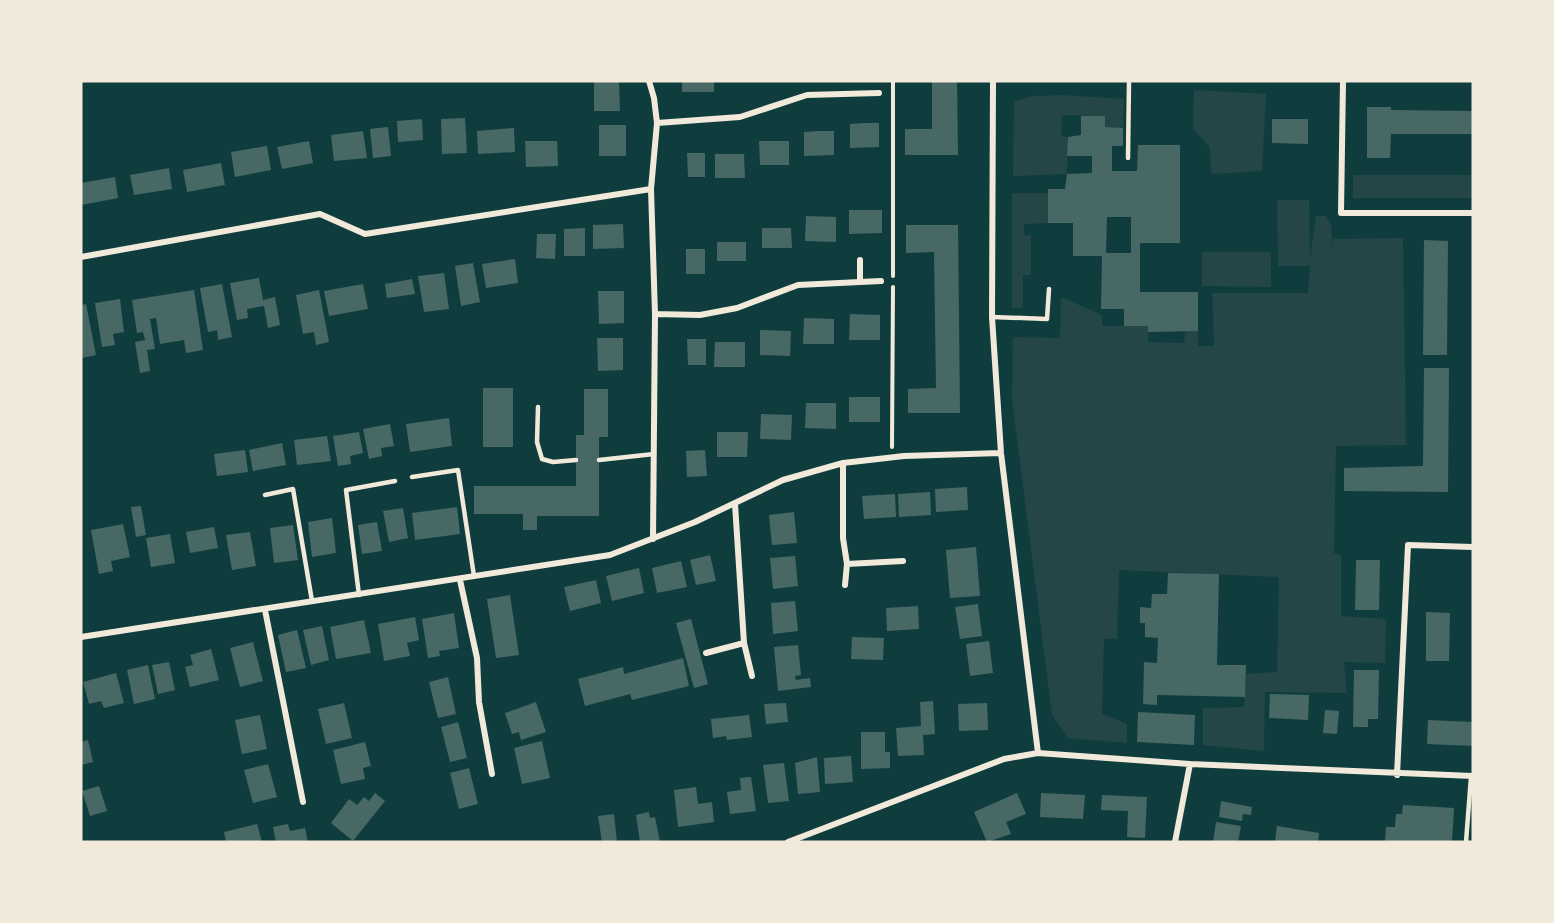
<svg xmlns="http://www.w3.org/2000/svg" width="1554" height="923" font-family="'PT Sans',sans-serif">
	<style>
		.green { fill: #244646 }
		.building { fill: #486865; fill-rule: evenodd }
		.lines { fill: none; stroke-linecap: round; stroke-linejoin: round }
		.path { stroke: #f1e9da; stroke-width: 4 }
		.service { stroke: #f1e9da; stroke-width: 4.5 }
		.minor { stroke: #f1e9da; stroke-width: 6 }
	</style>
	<rect width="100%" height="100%" fill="#0f3d3e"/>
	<path class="green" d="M1194,90L1266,94L1262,171L1211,174L1210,147L1193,129Z
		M1062,95L1124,99L1123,128L1105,127V116L1062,115L1061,136L1068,137L1067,174L1013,176L1014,101L1034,96Z
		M1353,175H1473V198H1353Z
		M1012,193H1048V223L1024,224V235L1031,236V275H1023V308H1012Z
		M1277,200H1309L1310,259L1316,216H1326L1331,224L1333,254V239L1403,238L1406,445L1336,446L1334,553L1341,556V616L1386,619L1385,663L1344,662L1347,693L1265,692L1264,751L1203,745V708L1244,707L1246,674L1277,672L1279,577L1119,570L1117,639H1104L1102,714L1127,724V743L1068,738L1052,715L1012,399L1013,337L1060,338L1061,297L1102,315V326H1148V342L1184,343L1185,331H1198V346H1214L1212,293H1308L1310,266H1278Z
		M1202,252H1271V287L1202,286Z"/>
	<path class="building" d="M594,81H619L620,111H594Z
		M682,81H714V92H682Z
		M932,81H957L958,155H905V129H932Z
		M1367,107H1391V110L1473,111V134H1391L1390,158H1367Z
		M1081,116H1105V127L1123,128V146H1112V171H1137L1138,145H1180V243H1140V292H1198V331L1148,332V326H1124V309H1101L1102,256H1073V223H1048V189H1065L1067,174L1092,173V156H1067L1068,137L1081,135ZM1107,217H1131V253H1106Z
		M465,118L467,153L442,154L441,119Z
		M422,119L423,140L398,142L397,121Z
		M1272,119H1308V144L1272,143Z
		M865,123H879V147L850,148V124Z
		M599,125H626V156H599Z
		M388,127L391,156L373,158L370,129Z
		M514,128L515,152L478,154L477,131Z
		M363,131L367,158L334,161L331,135Z
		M819,131H834V155L804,156V132Z
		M309,141L313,163L282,169L277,147Z
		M525,141H557L558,166L526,167Z
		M759,141H789V165H760Z
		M267,146L271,170L235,177L231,152Z
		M687,153H705V177H688Z
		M715,154H744L745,178H715Z
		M221,163L225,185L187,192L183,170Z
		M169,168L172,189L134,195L130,175Z
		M115,177L118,198L81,205V183Z
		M849,210H882V233L849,234Z
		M806,216L836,217V242L805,241Z
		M623,224L624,248L593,249V225Z
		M906,225H958L960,413H908V389L936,388L934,252L906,253Z
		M585,228V256H564V229Z
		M762,228H791L792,248H762Z
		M537,234H556L555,259L536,258Z
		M1424,240L1448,241L1447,355H1423Z
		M717,242H746V261H717Z
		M686,249H705V274H686Z
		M515,259L518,283L486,288L482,264Z
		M473,263L480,302L461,306L455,266Z
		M444,273L449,309L424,312L418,276Z
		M259,278L263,300L275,297L280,325L268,328L264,306L247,309L248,318L237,320L230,283Z
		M412,279L415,294L387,298L385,284Z
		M222,284L232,337L218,340L217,330L208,332L200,288Z
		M363,284L368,309L329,316L324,291Z
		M194,290L203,350L186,353L184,340L160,344L156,318L150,319L155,349L147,350L150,371L140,373L135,342L145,340L143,332L137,333L132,300Z
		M319,290L329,342L316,345L314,332L303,334L296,295Z
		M598,291H624V323L599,324Z
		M120,299L124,332L113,334L115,345L102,347L95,303Z
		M86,304L96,355L82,358L81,305Z
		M850,314L880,315V340H849Z
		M804,318L834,319V344H803Z
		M760,330L791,331L790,356L760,355Z
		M597,338H623V370L598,371Z
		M687,339H706V365H688Z
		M715,342H745V367H714Z
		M1424,368H1449L1448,492L1344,491V468L1423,466Z
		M483,388H513V447H483Z
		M584,389H608V437H599V516H537V530H523V514H474V486H576V435H584Z
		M849,397H880V422H849Z
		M806,403H836V429L805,428Z
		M761,414L792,415L791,440L760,439Z
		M449,418L452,446L410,452L406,424Z
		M390,424L394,446L381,448L382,456L369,459L363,429Z
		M359,432L363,453L350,456L351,464L338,466L333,436Z
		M717,432H748L747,457H717Z
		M327,436L331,461L297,465L294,440Z
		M282,443L286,465L253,471L249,450Z
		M245,450L248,472L217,476L214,454Z
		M705,450L707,476L687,477L686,451Z
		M967,487L968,510L936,512L935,489Z
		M930,492L931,515L899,517L898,494Z
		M895,494L896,517L864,519L862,496Z
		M141,506L146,535L136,537L131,507Z
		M457,507L460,534L415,540L412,513Z
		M403,508L408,538L389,542L383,511Z
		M794,512L797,543L772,545L769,515Z
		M332,518L336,553L312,557L308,522Z
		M377,522L382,551L362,554L358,525Z
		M123,524L130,557L111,561L113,571L99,574L91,530Z
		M293,525L298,560L274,563L270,528Z
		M214,527L218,548L190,553L186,532Z
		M250,532L256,566L232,570L226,535Z
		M170,534L175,563L151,567L146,538Z
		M976,547L980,596L950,598L946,550Z
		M710,555L716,581L696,585L690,560Z
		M795,556L798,586L773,589L770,558Z
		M1356,560H1380L1379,610H1355Z
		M681,561L687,587L657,593L652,568Z
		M639,568L644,593L612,601L606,576Z
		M1168,573L1219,574L1217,665H1246L1245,697L1157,695V705L1143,704L1144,662L1157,663L1158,638L1145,637V623H1140V607L1151,608L1152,594H1167Z
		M596,580L601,603L570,611L564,587Z
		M510,595L519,655L496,658L487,599Z
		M795,601L798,631L773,634L771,603Z
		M978,604L982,636L960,639L955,607Z
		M918,606L919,629L887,631L886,608Z
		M1426,612L1450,613L1449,661H1426Z
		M454,613L459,648L439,651L440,656L428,658L422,619Z
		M415,617L419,640L407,643L410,656L384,661L378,624Z
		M691,619L708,684L694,688L676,623Z
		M364,620L371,653L336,659L330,627Z
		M322,626L329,660L311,665L303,630Z
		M297,630L306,668L286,672L278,635Z
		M852,637L884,638L883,660L851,659Z
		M989,641L993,673L970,676L966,644Z
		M253,642L263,681L240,687L230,648Z
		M798,645L801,675L795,676L796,680L810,678L811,687L778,691L774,647Z
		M211,649L219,680L190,687L185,667L193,665L190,655Z
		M683,658L689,686L632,700L630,694L585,706L578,679L623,667L624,674Z
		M169,662L175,690L158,694L152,665Z
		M148,665L155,699L134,704L127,670Z
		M1354,670H1379L1378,719H1368V727H1353Z
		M116,673L124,703L104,708L101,701L89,704L83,682Z
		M448,677L456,714L438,718L429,682Z
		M1270,694L1309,695L1308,720L1269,718Z
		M933,701L935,734L923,735L924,755L898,756L896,728L921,726L920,702Z
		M536,702L546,732L521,740L519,732L512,734L505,713Z
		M344,703L352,738L326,744L318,709Z
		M786,703L788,722L766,724L764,704Z
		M987,703L988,730L959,731L958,704Z
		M1325,710L1339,711L1337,734L1323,733Z
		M1138,712L1195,715L1194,745L1137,742Z
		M260,715L267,749L242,754L235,720Z
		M749,715L752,737L727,740L726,736L713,738L711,719Z
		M1428,720L1473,722V746L1427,744Z
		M458,722L467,758L450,762L441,727Z
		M861,732H885V752H890V768L861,769Z
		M88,740L93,762L81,765V742Z
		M542,741L550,778L522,784L514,748Z
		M365,742L371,766L363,768L365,779L341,784L333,750Z
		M851,756L853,782L825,784L824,758Z
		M817,757L820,792L798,794L795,763Z
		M784,763L789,801L768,803L763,765Z
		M268,764L277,797L253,803L244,770Z
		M469,768L478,804L459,809L450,773Z
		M751,777L756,811L730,814L727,792L741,790L740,778Z
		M99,786L107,811L90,816L82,791Z
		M696,787L698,804L712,802L714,822L678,827L674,790Z
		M375,793L385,801L353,841L331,823L349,799L357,805L364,797L369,801Z
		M1017,793L1026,814L1006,822L1011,834L987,842L974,812Z
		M1041,793L1085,795L1083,819L1040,817Z
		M1102,795L1147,797L1145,838L1127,837L1128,811L1101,810Z
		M1221,801L1252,807L1251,815L1243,814L1242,821L1219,817Z
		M1403,805L1454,808L1452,842H1385L1386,827H1395L1396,814H1402Z
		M649,812L650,818L655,817L660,842H640L636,815Z
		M614,814L617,842H602L598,816Z
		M1216,822L1241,826L1238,842H1213Z
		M257,824L262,842H226L224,832Z
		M288,824L290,831L305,828L308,842H276L273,827Z
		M1277,826L1319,833L1318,842L1275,841Z"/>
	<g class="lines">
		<path class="path" d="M893,276V82
			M892,447L893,287"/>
		<path class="service" d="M1128,158L1129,81
			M992,317L1047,319L1049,289
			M538,407L537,442L542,459L553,462L576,460
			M599,460L654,454
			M412,477L458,470L474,576
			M265,495L293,489L312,601
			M359,595L346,490L395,481
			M1466,842L1471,777"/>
		<path class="minor" d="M649,81L654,98L657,123L651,189L655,314L653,539
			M993,81L992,317L1001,453L1038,753
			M1343,81L1341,213H1473
			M657,123L740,117L807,95L879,93
			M81,257L320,214L365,234L651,189
			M860,282V260
			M655,314L700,315L737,308L798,285L881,281
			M843,463V538L847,564L845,585
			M847,564L903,561
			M460,580L477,658L479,702L492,774
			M265,610L303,802
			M81,637L610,555L695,522L783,480L843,463L904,456L1001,453
			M744,643L752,676
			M706,653L744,643L735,504
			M1397,775L1408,545L1473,547
			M788,842L1004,759L1038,753L1190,764L1473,776
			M1175,842L1190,764"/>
	</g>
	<rect width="1554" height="923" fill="none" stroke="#f1e9da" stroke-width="165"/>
</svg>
